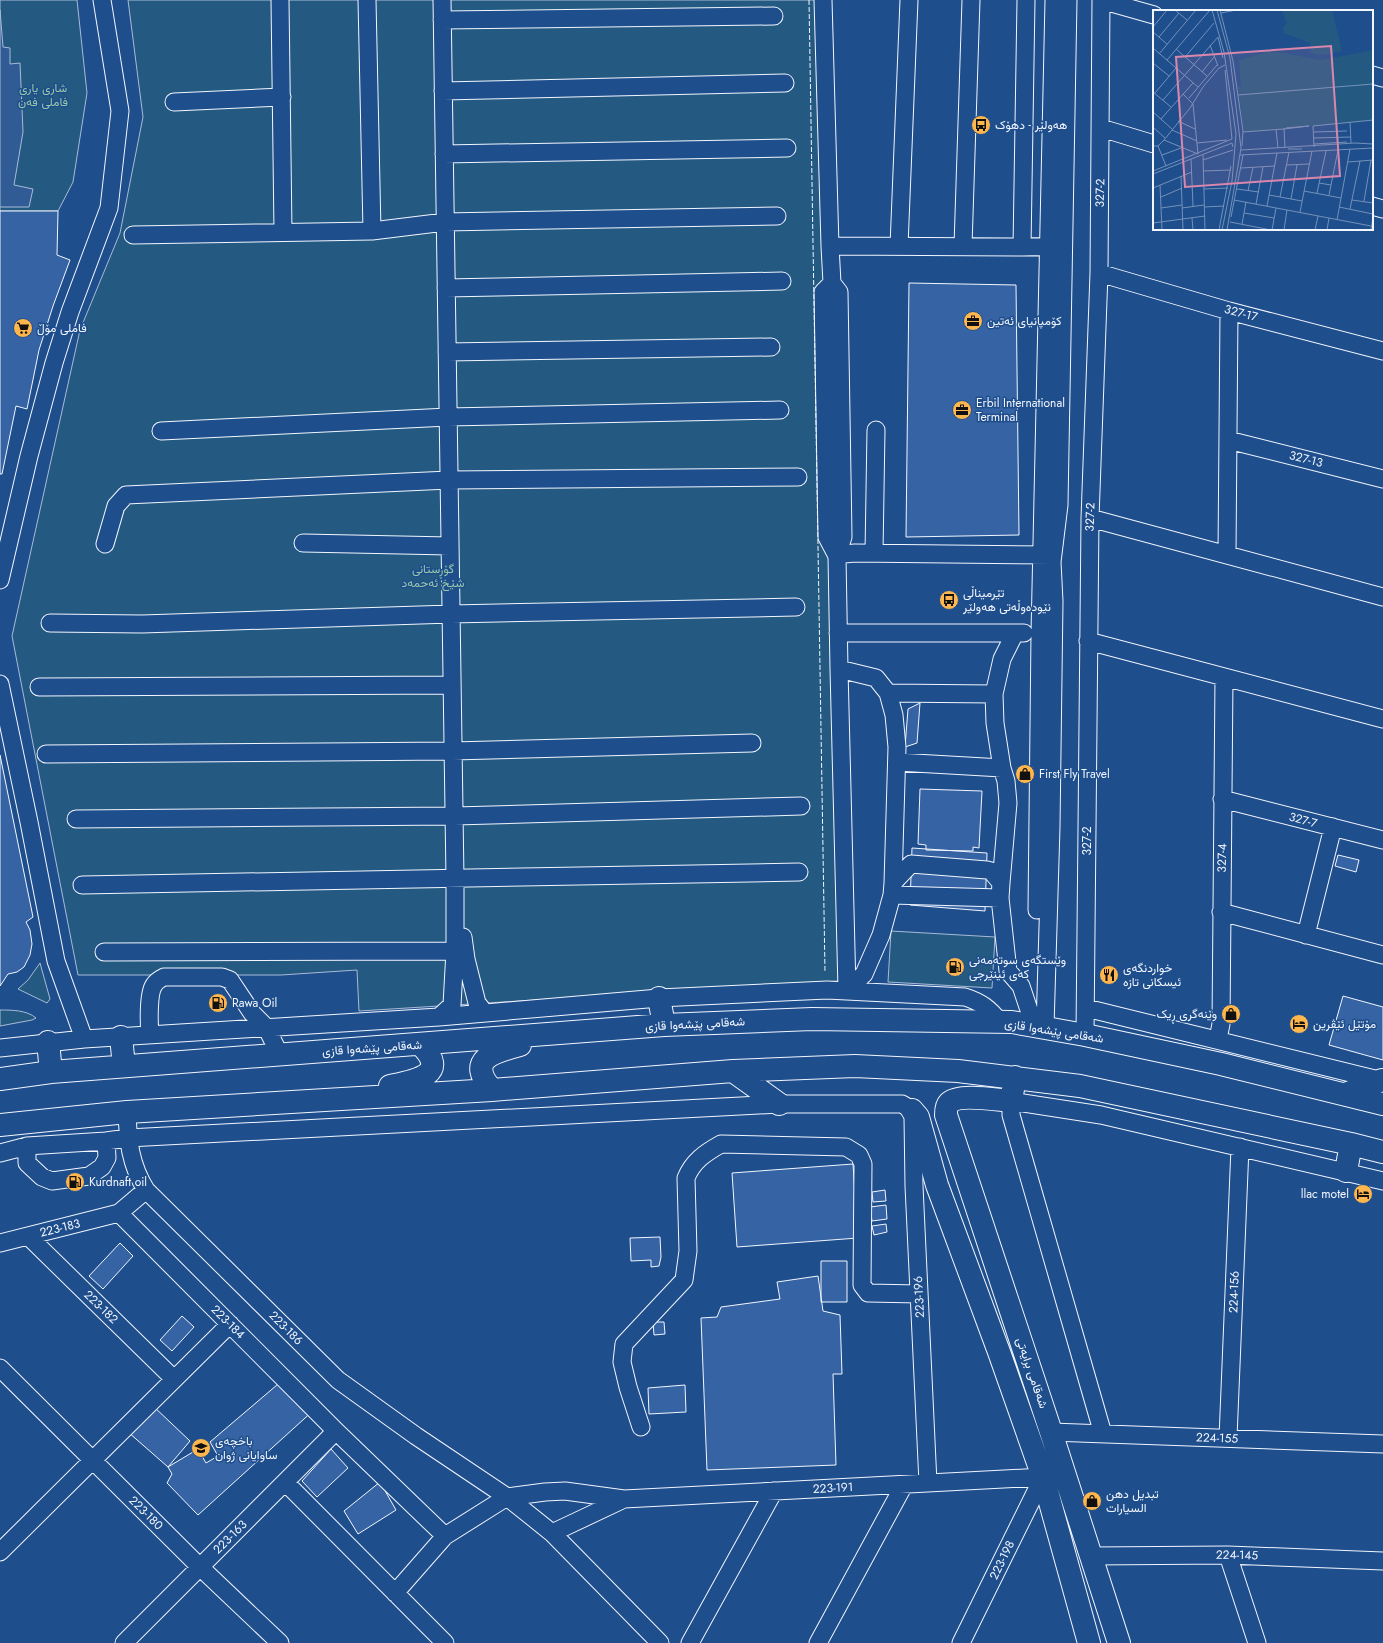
<svg xmlns="http://www.w3.org/2000/svg" width="1383" height="1643" font-family="Jost,Vazirmatn,sans-serif">
	<style>
		.green { fill: #245a82; stroke: #a8bbd7 }
		.parking { fill: #305b95; stroke: #a8bbd7 }
		.building { fill: #3563a3; stroke: #f2f6ff }
		.lines { fill: none; stroke-linecap: round; stroke-linejoin: round }
		.minor-casing { stroke: #f2f6ff; stroke-width: 19 }
		.major-casing { stroke: #f2f6ff; stroke-width: 24 }
		.highway-casing { stroke: #f2f6ff; stroke-width: 24 }
		.minor { stroke: #1f4e8c; stroke-width: 17 }
		.major { stroke: #1f4e8c; stroke-width: 22 }
		.highway { stroke: #1f4e8c; stroke-width: 22 }
		.fence { stroke: #f2f6ff; stroke-width: 1; stroke-dasharray: 5 2; stroke-linecap: butt }
		.labels { text-anchor: middle; dominant-baseline: central; stroke-width: 3; stroke-linejoin: round; paint-order: stroke }
		.park-label { font-size: 12px; fill: #97c8a6; stroke: #1f4e8c }
		.poi-label { font-size: 12px; fill: #f2f6ff; stroke: #1f4e8c; text-anchor: start }
		.street-label { font-size: 12px; fill: #f2f6ff; stroke: #1f4e8c }
		.inset-road { fill: none; stroke: #7391ba; stroke-width: 1 }
		.view { fill: #da87ad; fill-opacity: 0.15; stroke: #da87ad; stroke-width: 2 }
		.inset-edge { fill: none; stroke: #f2f6ff; stroke-width: 2 }
	</style>
	<rect width="100%" height="100%" fill="#1f4e8c"/>
	<path class="green" d="M0,0H77L87,93L73,182L58,211H0Z
		M128,0H822L839,981L359,1011L357,970L281,975H78L12,636L80,330L120,233L143,117Z
		M891,931L995,937L992,988L888,982Z
		M40,963L50,999L47,1003L18,989L28,980Z
		M0,1010C11,1010 27,1010 36,1018L32,1020L0,1026Z"/>
	<path class="parking" d="M0,10L3,47L10,48V64L20,63L23,132L14,185L33,189L29,207H0Z"/>
	<path class="building" d="M0,211H58L57,255L70,260L53,306L39,350L27,409L16,406L2,474H0Z
		M909,283L1016,285L1019,535L906,537Z
		M920,703L917,743L905,747L908,709Z
		M0,755L33,917L26,922L30,930L32,944L30,955L24,967L17,972L8,974L0,986Z
		M920,789L982,791L979,848L973,847V851L926,850V845L918,844Z
		M912,848L987,853L985,911L910,905Z
		M1338,855L1359,860L1356,872L1335,866Z
		M1343,996L1383,1007V1060L1329,1045Z
		M853,1164L858,1238L737,1247L732,1173Z
		M885,1190L886,1201L873,1202L872,1192Z
		M886,1205L887,1219L872,1221L870,1207Z
		M886,1224L887,1232L874,1235L872,1226Z
		M660,1237L661,1257L659,1266L651,1267V1260L631,1261L630,1238Z
		M120,1243L133,1256L103,1289L89,1276Z
		M821,1261H847V1302H821Z
		M818,1276L823,1311L840,1315L842,1374H833L836,1465L707,1470L701,1318L717,1317L721,1307L780,1299L777,1282Z
		M182,1316L194,1327L172,1351L160,1340Z
		M653,1322H664L665,1334L654,1335Z
		M284,1379L315,1409L198,1515L167,1483L172,1474L168,1467L198,1449L206,1463L218,1456L210,1442Z
		M685,1385L686,1412L649,1414L648,1388Z
		M152,1405L190,1441L168,1467L128,1432Z
		M331,1449L348,1468L317,1497L302,1481Z
		M380,1482L396,1510L358,1534L344,1511Z"/>
	<g class="lines">
		<g class="minor-casing">
			<path id="minor" d="M280,0L283,232
				M367,0L372,231
				M823,0L830,246L1022,247L1060,246
				M442,20L774,16
				M1372,75L1383,78
				M443,91L785,83
				M174,102L282,97
				M1101,128L1154,144
				M444,154L787,148
				M1372,206L1383,209
				M133,235L372,231L445,222L777,216
				M830,246L832,283
				M899,246L909,0
				M963,246L971,0
				M1022,247L1026,0
				M1099,273L1229,311L1383,351
				M832,283L839,292L843,537L837,556L827,537L823,292Z
				M446,288L782,281
				M447,352L771,347
				M161,431L448,417L780,410
				M1228,440L1383,479
				M1090,518L1383,597
				M303,543L450,546
				M105,544L116,506L126,495L449,480L798,477
				M874,553L876,430
				M1227,555L1229,311
				M0,580L29,456L54,363L70,312L109,208L120,111L102,0
				M50,623L142,624L451,614L796,607
				M838,633H1024
				M1088,641L1383,719
				M839,669L876,678L888,693L894,715L897,747L893,883
				M0,684L29,822L56,961L84,1039
				M39,687L452,685
				M888,693L994,694
				M46,754L453,751L752,743
				M897,762L1002,768
				M1222,799L1383,840
				M76,819L455,816L801,806
				M1001,883L1008,803L1006,781L1002,768L995,723L994,694L1002,659L1015,633
				M82,885L799,872
				M892,895L1000,898
				M1037,910L1040,633L1054,0
				M1221,912L1383,955
				M1306,935L1333,827
				M463,937L466,959L477,1003L485,1013
				M104,952L455,951
				M847,990L839,669L837,556L844,554L855,553L1052,555
				M847,990L864,974L881,935L892,895L893,883L911,864L987,870L991,871L1001,883L1000,898L1008,971L1021,986L1034,1025
				M1086,1008L1383,1081
				M439,1017L452,1005L455,951V879L442,0
				M1045,1027L1051,827L1054,601L1052,562L1059,505L1068,0
				M150,1035C149,1024 148,993 154,985C156,981 160,979 164,977H222L230,980L252,1013L266,1027L279,1053
				M1085,1035L1090,518L1099,273L1101,0L1154,15
				M1218,1039L1221,1024L1224,677
				M0,1048L84,1039L439,1017L659,998L827,990L965,997C981,1002 990,1009 1000,1022
				M127,1112C128,1141 130,1164 146,1190L338,1380L416,1436L507,1497L552,1533L660,1643
				M27,1146V1163L42,1177L52,1181L89,1176L102,1167L107,1158L106,1141
				M0,1153L27,1146L106,1141L128,1138L779,1104H902L912,1110L913,1118L914,1186L928,1483
				M119,1213L336,1431L445,1536
				M28,1236L174,1379
				M0,1243L119,1213L146,1190
				M0,1368L200,1567L280,1643
				M641,1427L628,1387L622,1362L624,1344L684,1280L688,1251L686,1178C693,1161 705,1153 721,1144L846,1147L859,1155L863,1164L862,1285L868,1293L919,1294
				M1051,1432L1383,1444
				M1103,1434L1011,1115V1101L1101,1115L1383,1181
				M1228,1438L1240,1147
				M285,1482L445,1643
				M552,1533L624,1499
				M0,1552L230,1324
				M1228,1555L1257,1643
				M1091,1556L1228,1555L1383,1561
				M395,1593L445,1536L507,1497L545,1492L565,1491L624,1499L1043,1477L961,1643
				M124,1643L336,1431
				M690,1643L774,1491
				M818,1643L904,1485"/>
		</g>
		<g class="major-casing">
			<path id="major" d="M1011,1101C997,1100 959,1093 949,1103C946,1106 946,1111 946,1115L1051,1432L1119,1643
				M912,1110L918,1117L937,1185L999,1352L1043,1477L1089,1643"/>
		</g>
		<g class="highway-casing">
			<path id="highway" d="M659,998L664,1025
				M121,1037L124,1066
				M48,1042L51,1072
				M733,1071L779,1104
				M0,1079L51,1072L664,1025L812,1019L1012,1022L1085,1035L1221,1064L1383,1104
				M390,1086C414,1081 451,1075 421,1045
				M492,1090C465,1059 494,1052 520,1045
				M1345,1094L1382,1080
				M1011,1101L1015,1077
				M0,1125L127,1112L492,1090L733,1071L855,1066L958,1071L1080,1086L1351,1144L1383,1152
				M1346,1171L1351,1144"/>
		</g>
		<use href="#minor" class="minor"/>
		<use href="#major" class="major"/>
		<use href="#highway" class="highway"/>
		<path class="fence" d="M809,0L825,972"/>
	</g>
	<defs>
		<g id="bus-disc" transform="scale(1)"><circle r="9.5" fill="#ffb74d" stroke="#1f4e8c"/><path d="M-5-6H5V4H4V6H2V4H-2V6H-4V4H-5ZM-3.5-4V0h7V-4ZM-3.5 1.2v1.5H-2V1.2ZM2 1.2v1.5H3.5V1.2Z" fill="#111"/></g>
		<g id="office-disc" transform="scale(1)"><circle r="9.5" fill="#ffb74d" stroke="#1f4e8c"/><path d="M-6-3h4V-5.5h4V-3h4V5H-6ZM-1-4.5V-3h2v-1.5ZM-6 0V1H6V0Z" fill="#111"/></g>
		<g id="supermarket-disc" transform="scale(1)"><circle r="9.5" fill="#ffb74d" stroke="#1f4e8c"/><path d="M-6-5.5h2.5l.6 2H6L4.5 2H-2.5L-4.4-4H-6ZM-1.5 3.2a1.3 1.3 0 1 0 .1 0ZM3 3.2a1.3 1.3 0 1 0 .1 0Z" fill="#111"/></g>
		<g id="shop-disc" transform="scale(1)"><circle r="9.5" fill="#ffb74d" stroke="#1f4e8c"/><path d="M-5-2.5h2.3a2.7 3.5 0 0 1 5.4 0H5L5.5 6h-11ZM-1.5-2.5h3a1.5 2.3 0 0 0-3 0Z" fill="#111"/></g>
		<g id="fuel-disc" transform="scale(1)"><circle r="9.5" fill="#ffb74d" stroke="#1f4e8c"/><path d="M-5.5-6h7V0h2V4h1.3V-2.5L3-4.5l.8-.8L6-3V5H2.5V1h-1V6h-7ZM-4.2-4.7v3.2H.2V-4.7Z" fill="#111"/></g>
		<g id="restaurant-disc" transform="scale(1)"><circle r="9.5" fill="#ffb74d" stroke="#1f4e8c"/><path d="M-5-6h1v4h1v-4h1v4h1v-4h1v5L-1.5 .5V6h-2V.5L-5-1ZM5-6V6H3V1.5H1.5Q1.5-4 5-6Z" fill="#111"/></g>
		<g id="hotel-disc" transform="scale(1)"><circle r="9.5" fill="#ffb74d" stroke="#1f4e8c"/><path d="M-6-4.5h1.5V1H6V5H4.5V3h-9V5H-6ZM-4 0a1.8 1.8 0 1 1 3.6 0ZM.5 0V-2.5h3Q6-2.5 6 0Z" fill="#111"/></g>
		<g id="school-disc" transform="scale(1)"><circle r="9.5" fill="#ffb74d" stroke="#1f4e8c"/><path d="M0-5L7-2L0 1L-7-2ZM-4 1L0 2.5L4 1V4Q0 6-4 4Z" fill="#111"/></g>
	</defs>
	<g fill-rule="evenodd">
		<use href="#bus-disc" x="981" y="125"/>
		<use href="#office-disc" x="973" y="321"/>
		<use href="#supermarket-disc" x="23" y="328"/>
		<use href="#office-disc" x="962" y="410"/>
		<use href="#bus-disc" x="949" y="600"/>
		<use href="#shop-disc" x="1025" y="774"/>
		<use href="#fuel-disc" x="955" y="967"/>
		<use href="#restaurant-disc" x="1109" y="975"/>
		<use href="#fuel-disc" x="218" y="1003"/>
		<use href="#shop-disc" x="1231" y="1014"/>
		<use href="#hotel-disc" x="1299" y="1024"/>
		<use href="#fuel-disc" x="75" y="1182"/>
		<use href="#hotel-disc" x="1363" y="1194"/>
		<use href="#school-disc" x="201" y="1448"/>
		<use href="#shop-disc" x="1092" y="1501"/>
	</g>
	<g class="labels">
		<g class="park-label">
			<text x="43" y="88">شاری یاری<tspan x="43" dy="14">فاملی فەن</tspan></text>
			<text x="433" y="569">گۆڕستانی<tspan x="433" dy="14">شێخ ئەحمەد</tspan></text>
		</g>
		<g class="poi-label">
			<text x="995" y="125">هەولێر - دهۆک</text>
			<text x="987" y="321">کۆمپانیای ئەتین</text>
			<text x="37" y="328">فاملی مۆڵ</text>
			<text x="976" y="403">Erbil International<tspan x="976" dy="14">Terminal</tspan></text>
			<text x="963" y="593">تێرمیناڵی<tspan x="963" dy="14">نێودەوڵەتی هەولێر</tspan></text>
			<text x="1039" y="774">First Fly Travel</text>
			<text x="969" y="960">وێستگەی سوتەمەنی<tspan x="969" dy="14">کەی ئینێرجی</tspan></text>
			<text x="1123" y="968">خواردنگەی<tspan x="1123" dy="14">ئیسکانی تازە</tspan></text>
			<text x="232" y="1003">Rawa Oil</text>
			<text x="1217" y="1014" text-anchor="end">وێنەگری ڕیک</text>
			<text x="1313" y="1024">مۆتێل ئێڤرین</text>
			<text x="89" y="1182">Kurdnaft oil</text>
			<text x="1349" y="1194" text-anchor="end">llac motel</text>
			<text x="215" y="1441">باخچەی<tspan x="215" dy="14">ساوایانی ژوان</tspan></text>
			<text x="1106" y="1494">تبديل دهن<tspan x="1106" dy="14">السيارات</tspan></text>
		</g>
		<g class="street-label">
			<text transform="translate(1100 193) rotate(-89)">327-2</text>
			<text transform="translate(1241 313) rotate(15)">327-17</text>
			<text transform="translate(1306 459) rotate(14)">327-13</text>
			<text transform="translate(1090 517) rotate(-88)">327-2</text>
			<text transform="translate(1303 820) rotate(15)">327-7</text>
			<text transform="translate(1087 841) rotate(-90)">327-2</text>
			<text transform="translate(1222 858) rotate(-89)">327-4</text>
			<text transform="translate(695 1024) rotate(-3)">شەقامی پێشەوا قازی</text>
			<text transform="translate(1054 1031) rotate(9)">شەقامی پێشەوا قازی</text>
			<text transform="translate(372 1048) rotate(-4)">شەقامی پێشەوا قازی</text>
			<text transform="translate(60 1228) rotate(-14)">223-183</text>
			<text transform="translate(1234 1292) rotate(-88)">224-156</text>
			<text transform="translate(919 1297) rotate(-93)">223-196</text>
			<text transform="translate(101 1307) rotate(44)">223-182</text>
			<text transform="translate(228 1322) rotate(45)">223-184</text>
			<text transform="translate(286 1328) rotate(45)">223-186</text>
			<text transform="translate(1032 1373) rotate(71)">شەقامی برایەتی</text>
			<text transform="translate(1217 1438) rotate(2)">224-155</text>
			<text transform="translate(833 1488) rotate(-3)">223-191</text>
			<text transform="translate(146 1513) rotate(45)">223-180</text>
			<text transform="translate(230 1537) rotate(-45)">223-163</text>
			<text transform="translate(1237 1555) rotate(1)">224-145</text>
			<text transform="translate(1002 1560) rotate(-64)">223-198</text>
		</g>
	</g>
	<g transform="translate(1153 10)">
		<rect width="220" height="220" fill="#1f4e8c"/>
		<path d="M129,0H179L189,41L169,45L158,43L157,33L131,23L130,17L134,14ZM220,40V111L91,122L85,77L88,76L86,50L118,41L168,50Z" fill="#245a82"/>
		<path class="inset-road" d="M22,0L34,10M59,0L71,42L83,124L79,171L69,220M64,0L77,48L88,138L74,220M67,0L80,51L90,121L89,136M68,3L83,0M0,17L14,0M0,22L14,34M6,27L26,3M65,27L70,48M57,35L65,56M0,38L45,77M23,39L54,66M6,44L43,0M32,47L61,13M14,50L57,0M0,53L16,66M72,60L79,129M49,62L61,47M0,82L18,97M2,83L23,58M85,85L220,74M36,88L64,55M10,90L65,27M0,102L19,119M8,109L40,73M25,111L42,119M197,112L198,133M0,117L12,128M132,118L131,119L156,116M133,118L156,116M123,119L125,138M19,120L44,131M90,122L131,119L132,138M161,122L194,121M161,128L198,127M11,130L45,144L40,94L30,84M44,133L74,130M161,134L194,132M0,136H5L11,130L37,98L50,77L66,58L72,55M5,136L13,156M161,137L160,116L220,110M135,139H149M88,140L202,133L220,134M9,145L28,138M50,145L52,220M87,145L220,138M38,149L40,196M50,150L80,140M195,152L220,150M134,155L156,154M88,158L122,156M0,161L79,129M50,161L78,160M0,164L79,133L80,137M28,166L30,220M166,173L178,175M7,175L9,220M0,178L39,162M51,179L75,178M84,179L106,182M95,181L100,157M151,181L188,188M164,183L173,141M116,185L149,191M176,185L185,140M8,187L29,178M127,187L136,142M138,189L144,155M81,190L218,216M199,190L220,193M211,191L218,150M103,194L110,157M114,196L124,143M51,197L71,196M186,197L220,204M8,198L29,195M29,198L51,195M197,199L207,151M147,202L159,141M91,203L121,208M78,207L90,145M39,208L40,220M184,210L197,139M77,212L118,220M0,213L52,206M89,214L93,192M66,220L78,156M119,220L123,198M131,220L134,200M162,220L165,206M174,220L176,208M218,220L220,206"/>
		<path class="view" d="M178,36L187,166L32,177L23,47Z"/>
		<rect width="220" height="220" class="inset-edge"/>
	</g>
</svg>
